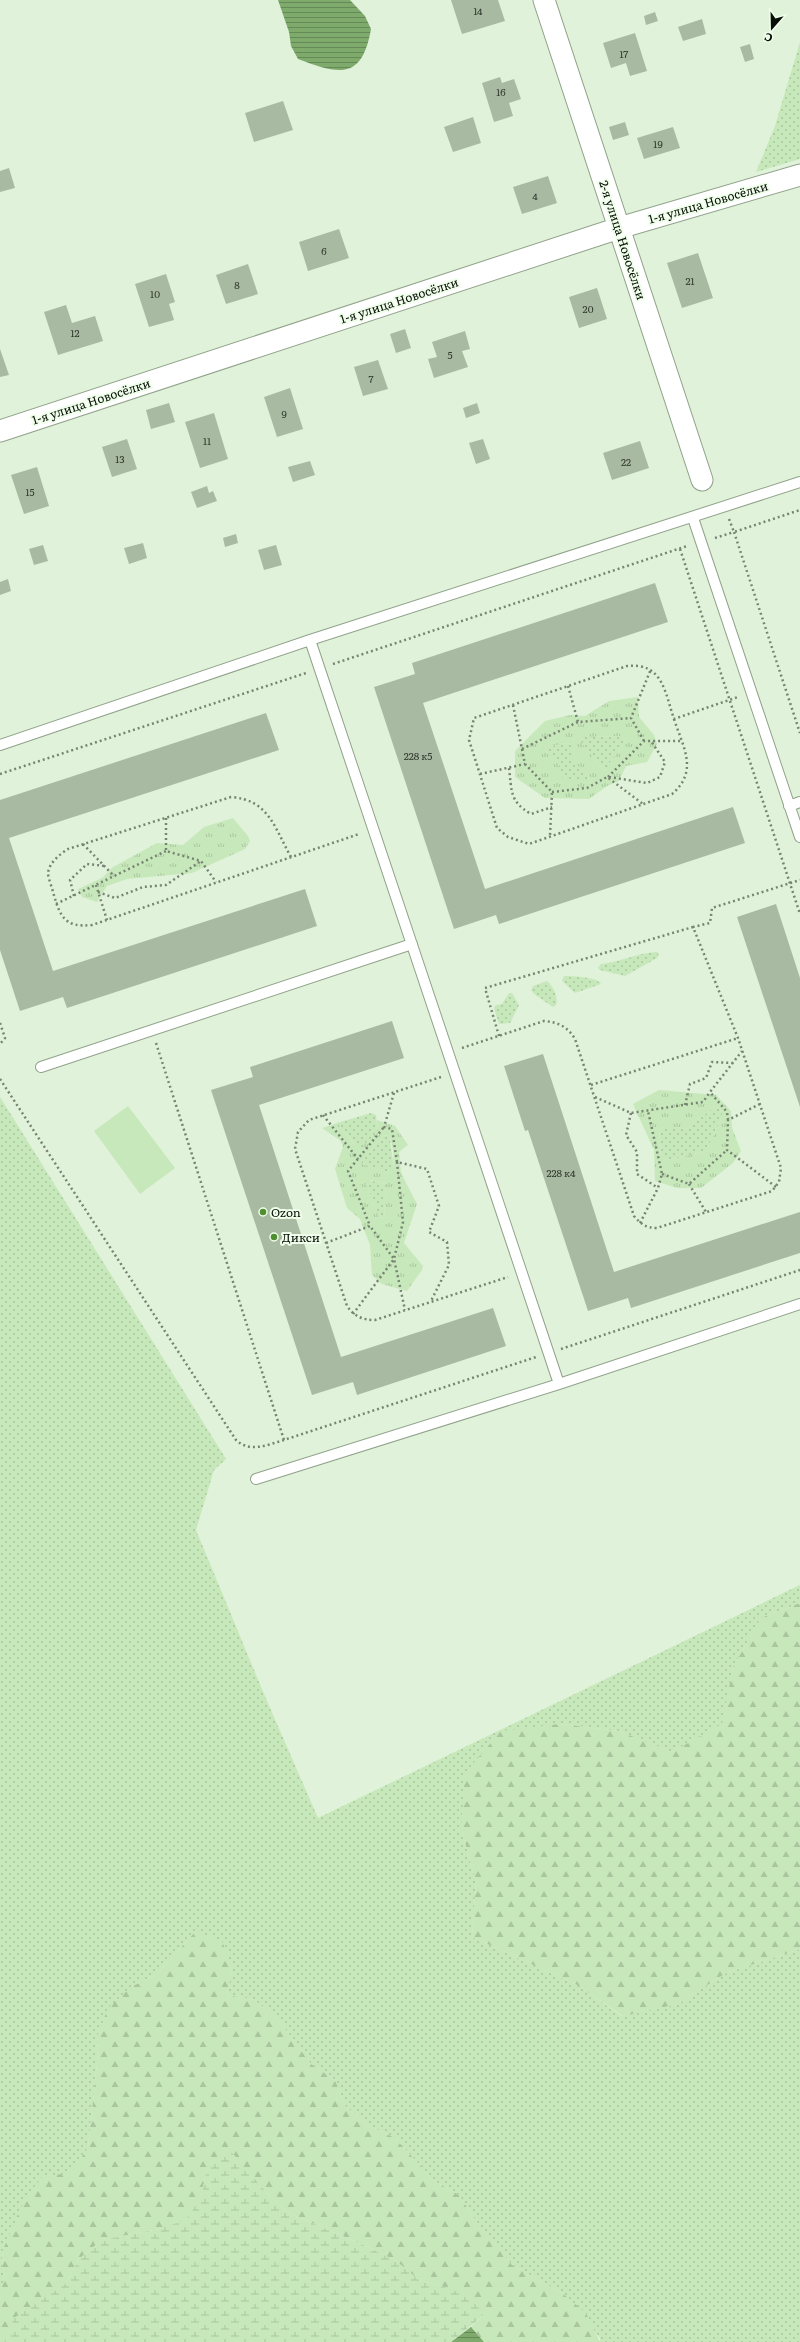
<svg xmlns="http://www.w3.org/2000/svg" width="800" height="2342" font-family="Literata,serif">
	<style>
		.grass { fill: url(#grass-dots) }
		.forest { fill: url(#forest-firs) }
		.wetland { fill: url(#wetland-marsh) }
		.park { fill: url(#park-tufts); fill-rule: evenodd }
		.pitch { fill: #c7e8ba }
		.water { fill: url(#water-rules) }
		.building { fill: #a9baa2 }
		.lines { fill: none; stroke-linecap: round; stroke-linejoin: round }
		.lane-casing { stroke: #91a28b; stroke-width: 12 }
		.street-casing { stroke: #91a28b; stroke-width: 23 }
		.path { stroke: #788473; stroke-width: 2.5; stroke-dasharray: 2 3; stroke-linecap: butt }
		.lane { stroke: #fff; stroke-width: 10 }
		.street { stroke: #fff; stroke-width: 21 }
		.poi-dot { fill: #4f8f30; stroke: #effeea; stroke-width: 1.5 }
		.labels { text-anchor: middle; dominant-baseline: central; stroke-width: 4; stroke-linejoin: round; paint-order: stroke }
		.number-label { font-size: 10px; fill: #30392d }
		.street-label { font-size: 12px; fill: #080e06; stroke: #effeea }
		.poi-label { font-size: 12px; fill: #080e06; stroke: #effeea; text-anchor: start }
	</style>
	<defs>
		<pattern id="grass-dots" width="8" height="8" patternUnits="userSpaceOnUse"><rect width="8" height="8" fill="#c7e8ba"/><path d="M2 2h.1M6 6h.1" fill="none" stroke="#a9c69e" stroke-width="1.8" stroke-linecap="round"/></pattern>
		<pattern id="forest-firs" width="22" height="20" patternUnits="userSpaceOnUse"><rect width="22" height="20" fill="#c7e8ba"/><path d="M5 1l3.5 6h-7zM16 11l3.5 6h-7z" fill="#a9c69e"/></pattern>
		<pattern id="wetland-marsh" width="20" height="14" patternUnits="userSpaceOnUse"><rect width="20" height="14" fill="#c7e8ba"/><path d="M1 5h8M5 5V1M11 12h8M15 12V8" fill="none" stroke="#a9c69e"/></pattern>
		<pattern id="park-tufts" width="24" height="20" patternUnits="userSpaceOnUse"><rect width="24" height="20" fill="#c7e8ba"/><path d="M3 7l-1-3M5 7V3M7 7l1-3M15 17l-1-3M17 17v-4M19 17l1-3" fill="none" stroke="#a9c69e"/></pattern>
		<pattern id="water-rules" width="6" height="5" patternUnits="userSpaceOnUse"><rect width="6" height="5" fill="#7eaa6c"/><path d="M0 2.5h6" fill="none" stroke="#658957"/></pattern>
	</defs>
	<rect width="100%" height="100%" fill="#e0f2d9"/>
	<path class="grass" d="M800,42V159L756,172L775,126Z
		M623,736L625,742L604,771L580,741L583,737Z
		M567,743L572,745L573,761L589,775L590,778L587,780H563L545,751L547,747Z
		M657,952L659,955L657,958L625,976L600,970L598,968L601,964C621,962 636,953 657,952Z
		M564,976C572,976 598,977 601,984L575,993L562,981Z
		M547,981C553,985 559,999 556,1005L553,1007L534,994L531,990L533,986Z
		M509,993H512L519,1005L510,1023L499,1024L494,1008L496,1005L502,1004Z
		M0,1097L226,1459L214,1470L196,1530L264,1694L318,1818L800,1585V1603L761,1618L733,1667L723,1724L672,1752L619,1731L560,1724L461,1828L476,1882L472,1937L577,1985L622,2016L678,2004L726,1973L800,1949V2342H600V2338L562,2293L512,2265L476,2221L459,2195L434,2181L395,2138L368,2125L345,2106L335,2080L311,2064L277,2018L254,2000L227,1995L232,1967L196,1931L157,1974L131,1987L98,2034L97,2063L88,2148L71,2174L43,2176L2,2252L4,2281L0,2292Z
		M717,1107L722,1112V1117L706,1151L669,1160L661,1157L659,1129L667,1126L686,1129L713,1108Z
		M371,1113L376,1115L378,1132L362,1147H357L337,1123Z
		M384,1135L389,1136L390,1139L394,1170L390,1173L364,1165L361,1162Z
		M368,1180L386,1184L384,1218L379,1217L366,1183Z"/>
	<path class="forest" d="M800,1603V1949L726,1973L678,2004L623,2016L577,1985L472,1937L476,1882L461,1828L465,1773L501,1731L560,1724L619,1731L672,1752L722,1724L733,1667L761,1618Z
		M196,1931L222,1941L232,1967L227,1995L254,2000L277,2018L311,2064L335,2080L345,2106L368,2125L395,2138L434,2181L459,2195L476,2221L512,2265L562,2293L586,2313L600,2342H484L471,2327L483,2316L448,2288L419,2280L396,2261L370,2248L287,2212L266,2192L207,2168L201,2197L186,2221L159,2229L102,2240L79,2259L65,2284L15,2318L4,2342H0V2292L4,2281L2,2252L25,2198L43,2176L71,2173L88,2148L97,2063L98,2034L108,2008L131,1987L157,1974Z"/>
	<path class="wetland" d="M228,2148L266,2192L287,2212L370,2248L396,2261L419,2280L448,2288L475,2300L483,2316L451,2342H4L14,2318L65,2284L79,2259L102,2240L159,2229L186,2220L201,2197L207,2168Z"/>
	<path class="park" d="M638,697L639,717L654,735L657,744L647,762L626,766L619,781L607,786L589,799L545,798L515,777V751L545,721L570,715L585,716L609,701ZM623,736L625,742L604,771L580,741L583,737ZM567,743L572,745V761L589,775L590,778L587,780H563L560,766L545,751L547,747Z
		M233,818L248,836L250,841L245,849L192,873L127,879L107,886L97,902L82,897L78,889L102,878L113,867L157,843L183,845L204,827Z
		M659,1090L716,1095L731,1111L732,1128L741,1151L733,1163L701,1188H677L655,1181L654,1150L633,1104ZM717,1107L722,1112V1117L706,1151L669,1160L661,1157L659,1129L667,1126L686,1129L713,1108Z
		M377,1120L395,1126L408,1145L399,1152L401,1173L417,1204L404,1243L423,1266L422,1270L407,1291L382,1284L372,1275L370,1245L360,1219L347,1208L335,1169L343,1147L341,1141L322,1128L337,1123L354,1144L361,1147L378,1132ZM384,1135H387C394,1140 394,1161 393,1170L390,1173L364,1165L361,1162ZM370,1180L386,1184L384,1218L379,1217L366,1183Z"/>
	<path class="pitch" d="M128,1106L175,1168L140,1194L94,1131Z"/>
	<path class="water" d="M278,0H350L365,16L371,29C362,80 340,75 298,59L291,46L289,32Z
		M471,2327L484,2342H451Z"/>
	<path class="building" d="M451,0H498L505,21L462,34Z
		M655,12L658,21L646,25L644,16Z
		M702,19L706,34L683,41L678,27Z
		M635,33L647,71L630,76L626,63L611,68L603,43Z
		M750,44L754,59L745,62L740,47Z
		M500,77L502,83L514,79L521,99L509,103L513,116L494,122L482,83Z
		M283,101L293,130L254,142L245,113Z
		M473,117L481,143L453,152L444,127Z
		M625,122L629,135L613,140L609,127Z
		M673,127L680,148L644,159L637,138Z
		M9,168L15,188L0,192V171Z
		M548,176L557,203L522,214L513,187Z
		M339,229L349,258L308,271L299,242Z
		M698,253L713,298L682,308L667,263Z
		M248,264L258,294L226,304L216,275Z
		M166,274L175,302L169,304L174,320L149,327L135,284Z
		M597,288L607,319L579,328L569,297Z
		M66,305L72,323L95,316L103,341L58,355L44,312Z
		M405,329L411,348L396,353L390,334Z
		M465,331L470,349L462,351L468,367L434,378L428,359L437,357L432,342Z
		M0,349L9,375L0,377Z
		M378,360L388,389L363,396L354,367Z
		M290,388L303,429L277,437L264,397Z
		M169,403L175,422L151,429L146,410Z
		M477,403L480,413L466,418L463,408Z
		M214,413L228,459L200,468L185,422Z
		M127,439L137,469L112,477L102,447Z
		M483,439L490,459L476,464L469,443Z
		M640,441L649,468L612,480L603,453Z
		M310,461L315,475L293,482L288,467Z
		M37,467L49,506L24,514L11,475Z
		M207,486L209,493L213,491L217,501L197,508L191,492Z
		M236,534L238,543L225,547L223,538Z
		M143,543L147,558L129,564L124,548Z
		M43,545L48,561L34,565L29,549Z
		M276,545L282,565L264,570L258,550Z
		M8,579L11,591L0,595V582Z
		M655,583L668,622L423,703L485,889L733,807L745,843L499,924L496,915L454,929L374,687L415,674L412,663Z
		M266,713L279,750L9,838L53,971L305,889L317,926L67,1008L63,997L20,1011L0,950V800Z
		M776,904L800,978V1107L737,917Z
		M392,1021L404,1058L259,1105L341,1357L493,1308L506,1346L357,1395L353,1382L312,1395L211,1090L253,1077L250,1067Z
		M543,1054L614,1272L800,1212V1253L631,1308L628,1298L588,1311L528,1130L525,1131L504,1066Z"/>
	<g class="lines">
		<g class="lane-casing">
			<path id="lane" d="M693,518L800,837
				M310,640L800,482
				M0,745L310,640L559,1384L800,1304
				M789,806L800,802
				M41,1067L412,944
				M256,1479L559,1384"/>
		</g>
		<g class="street-casing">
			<path id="street" d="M544,0L702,480
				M0,431L619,228L800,175"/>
		</g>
		<path class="path" d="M729,519L734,532L800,510
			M715,538L734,532L800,733
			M680,549L800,914
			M333,664L687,546
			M568,686L578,722L631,718
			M513,705L525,764L552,792L550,836
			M674,719C683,747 699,771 672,794L529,844L508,837L497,828L469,740L474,718L627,666C663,662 665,693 674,719L738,697
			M644,741L631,718L651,669
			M522,749L578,722
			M509,768C512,791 509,801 531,814L552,807
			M0,774L306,673
			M480,774L525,764
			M608,777L644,741H681
			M609,777L647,783L660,777L665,762L651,741
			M552,792L587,788L607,777L643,804
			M166,818V851L201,861L216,882
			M83,844L114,876
			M291,857C274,827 269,800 231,797L68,849C60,854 49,863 48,873C48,878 52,887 53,892C60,916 64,928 92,925L359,834
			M96,885L107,920
			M98,892L115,898L143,887L166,885L201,861
			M74,896L70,880L87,864L105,866
			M56,904L166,851
			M0,1023L5,1038L0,1044
			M499,1036L485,988L693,927
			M156,1043L284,1440
			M462,1048L544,1021C558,1022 568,1027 575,1039L634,1216C641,1224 646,1228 657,1228L772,1191L779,1182L781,1168L738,1038L693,927L710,923L712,908L800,880
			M441,1077L309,1120L298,1132L295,1149L347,1306C354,1316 362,1320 375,1320L508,1277
			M0,1079L236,1440C250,1453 267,1445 284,1440L536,1357
			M591,1085L738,1038
			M394,1093L384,1127L392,1129L397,1162L427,1169L439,1206L429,1232L447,1242L449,1265L431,1301
			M595,1097L631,1113L703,1102L710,1092
			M760,1104L728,1120L727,1150L776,1187
			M685,1105L690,1084L706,1078L712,1062L733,1063
			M631,1113L626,1135L637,1152V1174L658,1188
			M323,1115L358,1159
			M728,1120L727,1112L710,1092L742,1051
			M397,1162L403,1222L394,1259L405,1310
			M662,1174L689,1184L727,1150
			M689,1184L706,1212
			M640,1223L658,1188L662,1174L648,1111
			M326,1243L370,1226L348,1171L384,1127
			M353,1314L394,1259L370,1226
			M561,1349L800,1270"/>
		<use href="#lane" class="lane"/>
		<use href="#street" class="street"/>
	</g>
	<g class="poi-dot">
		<circle cx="263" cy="1212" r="4"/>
		<circle cx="274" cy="1237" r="4"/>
	</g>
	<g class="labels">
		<g class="number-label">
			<text x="478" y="10">14</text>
			<text x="624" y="53">17</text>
			<text x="501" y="91">16</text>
			<text x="658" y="143">19</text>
			<text x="535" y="195">4</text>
			<text x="324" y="250">6</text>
			<text x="690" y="280">21</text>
			<text x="237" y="284">8</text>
			<text x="155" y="293">10</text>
			<text x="588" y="308">20</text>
			<text x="75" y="332">12</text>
			<text x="450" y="354">5</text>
			<text x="371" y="378">7</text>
			<text x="284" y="413">9</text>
			<text x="207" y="440">11</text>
			<text x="120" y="458">13</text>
			<text x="626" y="461">22</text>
			<text x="30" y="491">15</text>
			<text x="418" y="755">228 к5</text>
			<text x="561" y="1172">228 к4</text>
		</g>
		<g class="street-label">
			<text transform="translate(708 202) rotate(-16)">1-я улица Новосёлки</text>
			<text transform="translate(623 240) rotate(72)">2-я улица Новосёлки</text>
			<text transform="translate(399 300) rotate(-18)">1-я улица Новосёлки</text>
			<text transform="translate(91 401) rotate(-18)">1-я улица Новосёлки</text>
		</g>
		<g class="poi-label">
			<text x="271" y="1212">Ozon</text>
			<text x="282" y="1237">Дикси</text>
		</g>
	</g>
	<g transform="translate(772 28) rotate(200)" stroke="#effeea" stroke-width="3" paint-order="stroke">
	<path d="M0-3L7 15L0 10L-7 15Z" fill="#080e06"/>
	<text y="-6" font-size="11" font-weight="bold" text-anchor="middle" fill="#080e06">С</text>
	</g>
</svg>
